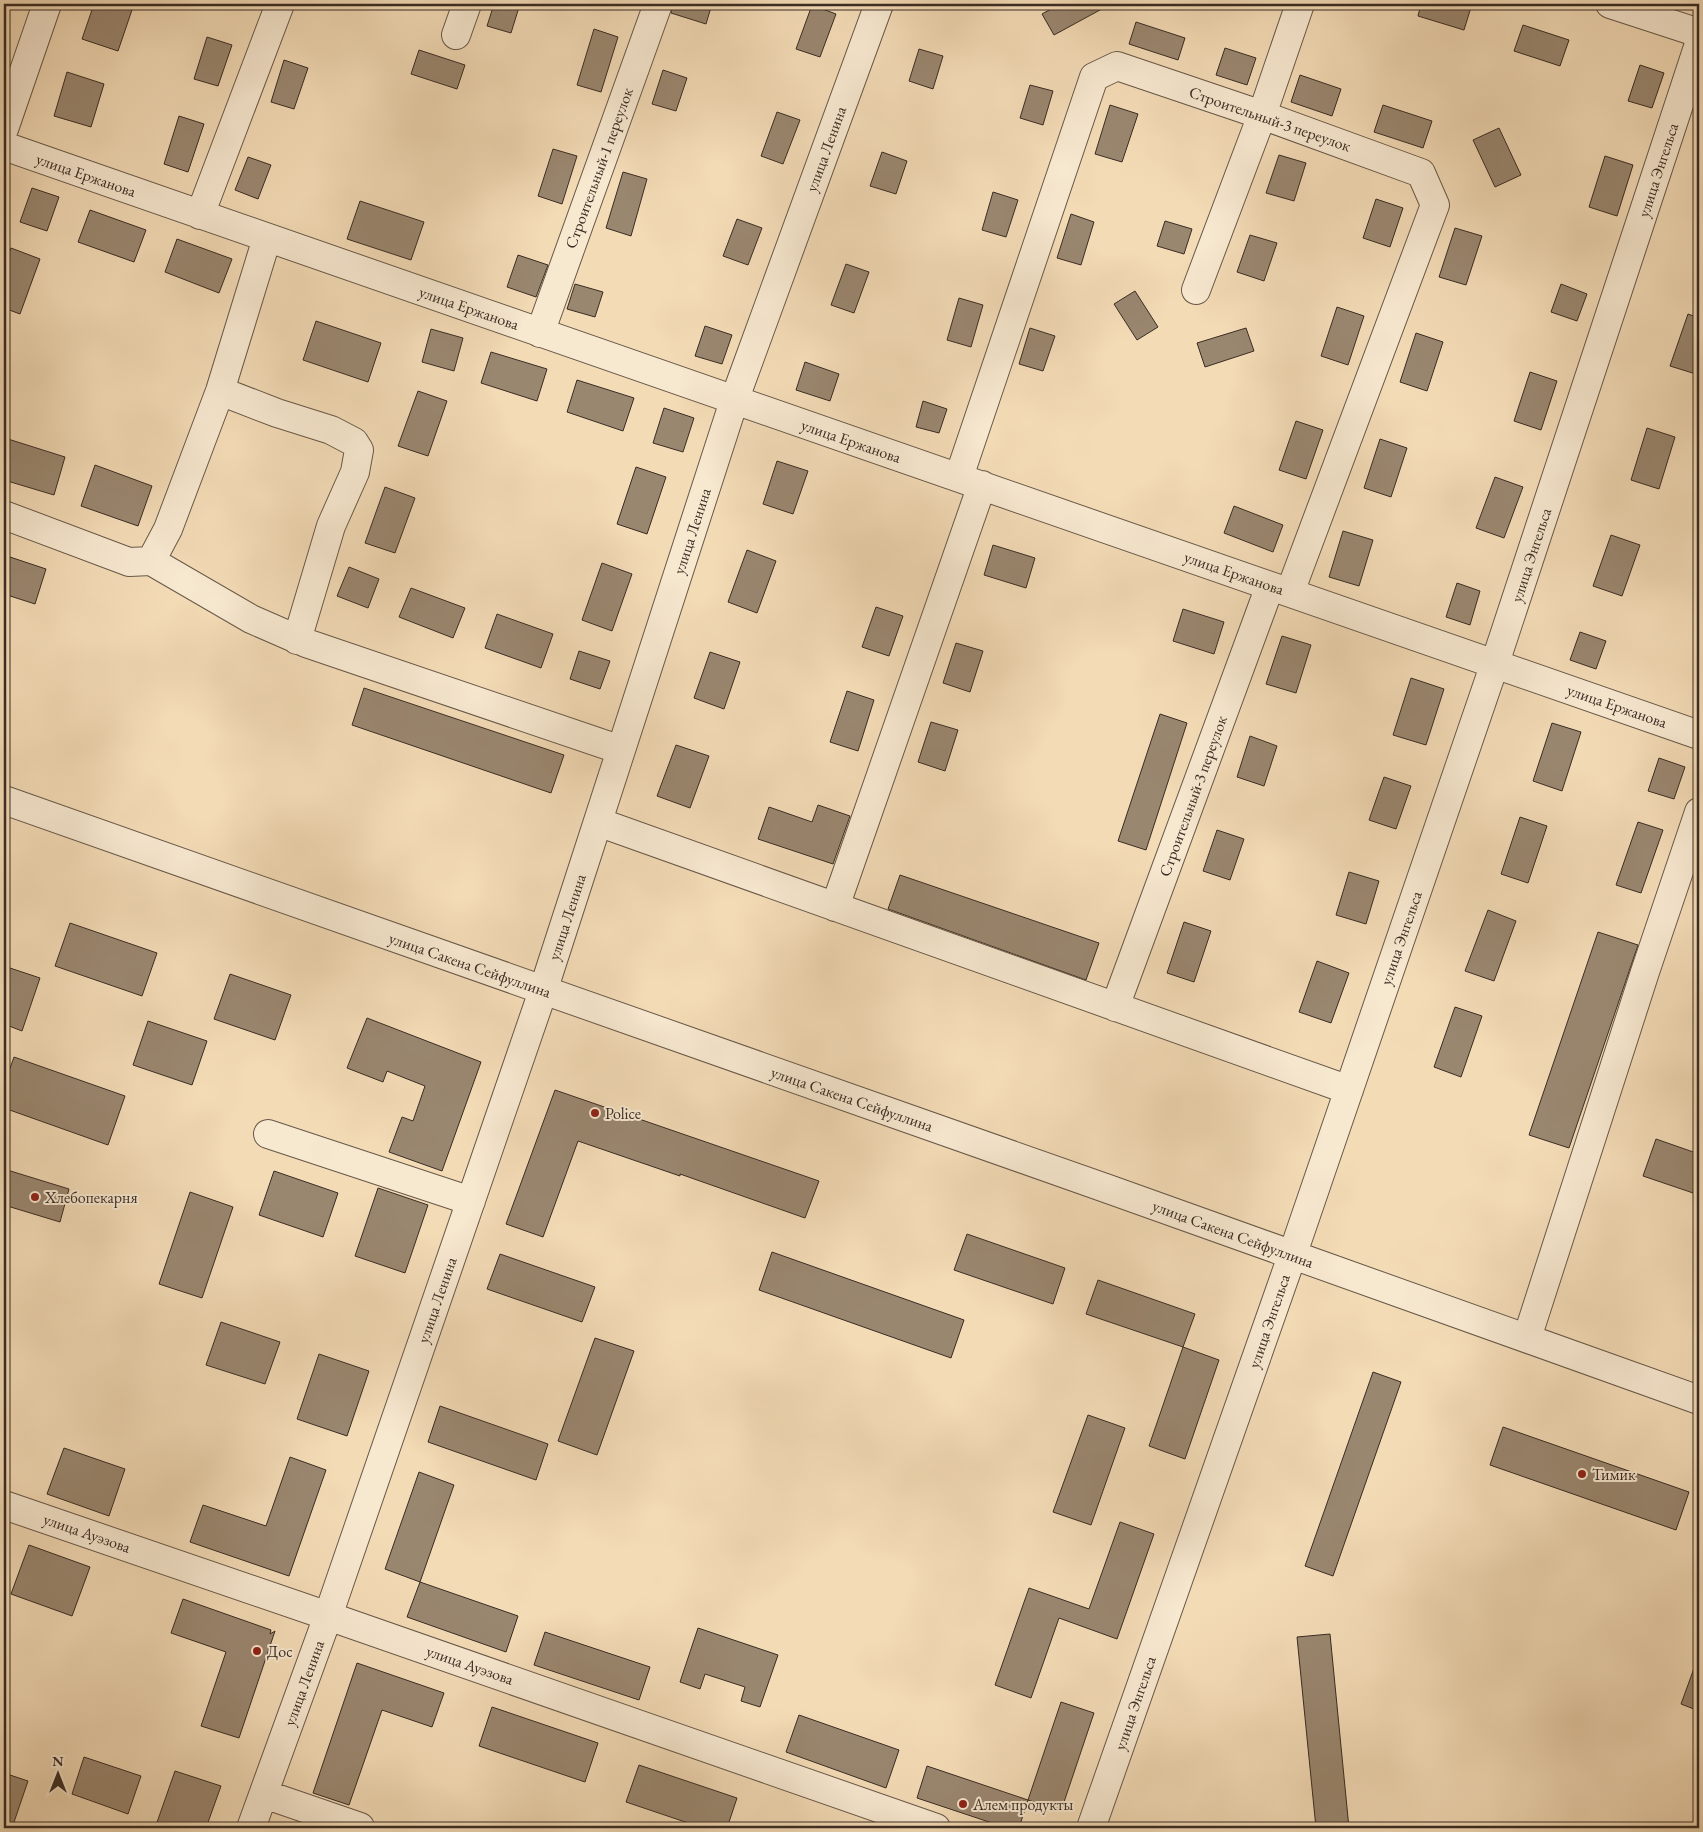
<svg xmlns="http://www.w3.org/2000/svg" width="1703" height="1832" font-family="'EB Garamond',serif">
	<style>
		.building { fill: #9a8770; stroke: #3a2c24 }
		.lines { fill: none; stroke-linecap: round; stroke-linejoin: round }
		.minor-casing { stroke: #685848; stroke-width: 30 }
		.minor { stroke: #f7e8d0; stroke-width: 28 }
		.poi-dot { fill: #8f2418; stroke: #f7e8d0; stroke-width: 2 }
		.labels { text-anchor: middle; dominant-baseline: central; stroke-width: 4; stroke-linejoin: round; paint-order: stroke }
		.street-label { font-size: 16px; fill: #3a2c24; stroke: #f7e8d0 }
		.poi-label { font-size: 16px; fill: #3a2c24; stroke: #f7e8d0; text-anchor: start }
	</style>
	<rect width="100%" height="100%" fill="#f3dbb6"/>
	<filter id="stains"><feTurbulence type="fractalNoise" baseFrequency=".004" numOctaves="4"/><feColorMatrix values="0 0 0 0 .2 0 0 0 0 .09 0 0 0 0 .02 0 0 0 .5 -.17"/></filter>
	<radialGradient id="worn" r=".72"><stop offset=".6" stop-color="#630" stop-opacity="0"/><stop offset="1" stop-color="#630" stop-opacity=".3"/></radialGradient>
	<path class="building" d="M94,4H134L118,51L82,39Z
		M494,4H520L511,33L487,26Z
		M673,4H712L706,24L671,13Z
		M1060,4H1111L1054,35L1042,14Z
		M1421,4H1472L1464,30L1418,16Z
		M812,5L836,14L820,57L796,49Z
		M1136,22L1185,38L1178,60L1129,44Z
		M1523,25L1569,40L1560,66L1514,51Z
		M594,29L618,37L601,92L577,85Z
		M207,37L232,45L218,86L194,79Z
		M1225,48L1256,58L1247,85L1216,75Z
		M919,49L943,56L933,89L909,81Z
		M419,50L465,65L457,89L411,74Z
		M284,60L308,68L294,109L271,102Z
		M1640,65L1664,73L1652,108L1628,101Z
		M663,70L687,78L676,111L652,104Z
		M67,72L104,84L91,127L54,116Z
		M1300,75L1341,89L1332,116L1291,102Z
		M1030,85L1053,91L1043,125L1020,118Z
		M1110,105L1138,114L1122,162L1095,154Z
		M1383,105L1432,121L1423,148L1374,132Z
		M777,112L800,120L783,164L761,156Z
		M179,116L204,124L188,172L164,164Z
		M1499,128L1521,175L1495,187L1473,140Z
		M553,149L577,156L562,204L538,196Z
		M882,152L907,161L896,194L870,186Z
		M1279,155L1306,163L1294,201L1266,193Z
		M1605,156L1633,165L1617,216L1589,207Z
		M248,157L271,165L258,199L235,190Z
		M623,172L647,179L631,236L606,228Z
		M32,188L59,197L47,231L20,222Z
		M993,192L1018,200L1006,237L982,230Z
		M1376,199L1403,208L1390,247L1363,238Z
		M360,201L424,222L411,260L347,239Z
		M90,210L146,230L134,262L78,242Z
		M1071,214L1094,222L1081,265L1057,258Z
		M737,219L762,228L748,265L723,256Z
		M1165,221L1192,229L1184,254L1157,246Z
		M1455,228L1482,236L1466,285L1439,277Z
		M1250,235L1277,243L1264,281L1237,272Z
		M177,239L232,259L219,293L165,272Z
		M11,248L40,259L20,314L4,308V267Z
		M518,255L548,265L536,297L507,287Z
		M846,264L869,272L854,313L831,305Z
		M575,284L603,292L595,317L567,309Z
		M1561,284L1587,294L1577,321L1551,312Z
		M1135,291L1158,327L1137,340L1114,304Z
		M959,298L983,305L971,347L947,340Z
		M1337,307L1364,316L1348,365L1321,356Z
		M1688,314L1699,318V375L1670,366Z
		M316,321L381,343L368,382L303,360Z
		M705,326L732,335L722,364L695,356Z
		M1030,328L1055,336L1043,371L1019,364Z
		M1246,328L1254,351L1205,367L1197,343Z
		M431,329L463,338L454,371L422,362Z
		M1416,333L1443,342L1427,391L1400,382Z
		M491,352L547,369L537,401L481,383Z
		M805,362L839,374L830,401L796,390Z
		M1530,372L1557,381L1541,430L1514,421Z
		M577,380L634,398L623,431L567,412Z
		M418,391L447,401L428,456L398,446Z
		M923,401L947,409L939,433L916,427Z
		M664,408L694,418L683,452L653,443Z
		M1296,421L1323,430L1306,479L1279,470Z
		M1647,428L1675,437L1659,489L1631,480Z
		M8,439L65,457L54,495L4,480V453Z
		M1380,439L1407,448L1391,497L1364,488Z
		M777,461L808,471L793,514L763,504Z
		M95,465L152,486L138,526L81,506Z
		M636,467L666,477L647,534L617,524Z
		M1495,477L1523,487L1504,538L1476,528Z
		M385,487L415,498L395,553L365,543Z
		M1234,506L1283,525L1273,552L1224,533Z
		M1343,531L1373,540L1359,586L1329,577Z
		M1611,535L1640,545L1622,596L1593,586Z
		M993,545L1035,558L1026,588L984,575Z
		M747,550L776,561L757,613L728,602Z
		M4,555L46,569L35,604L4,594Z
		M602,563L632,574L612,631L582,620Z
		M349,567L379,579L368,608L337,596Z
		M1457,583L1480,591L1470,625L1446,617Z
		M411,588L465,608L453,638L399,617Z
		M876,607L903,616L889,656L862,647Z
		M1183,609L1224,622L1214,654L1173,641Z
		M497,614L553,634L541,668L485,648Z
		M1580,632L1606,641L1596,669L1570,660Z
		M1282,636L1311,645L1296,693L1266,684Z
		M956,643L983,651L970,692L943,683Z
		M579,651L610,661L600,689L570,679Z
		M710,652L740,662L724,709L694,698Z
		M1411,678L1444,689L1426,745L1393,735Z
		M364,688L564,755L551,793L352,725Z
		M847,691L874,700L858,751L830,742Z
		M1160,714L1187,723L1146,850L1118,841Z
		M931,722L958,730L945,771L918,762Z
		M1552,723L1581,732L1562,791L1533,781Z
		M1250,736L1277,746L1264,786L1237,777Z
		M676,745L709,756L690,808L657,796Z
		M1659,758L1685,767L1674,799L1648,791Z
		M1384,777L1411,786L1396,829L1369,820Z
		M818,805L850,816L833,864L758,839L769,807L812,822Z
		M1520,817L1547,826L1528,883L1501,874Z
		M1638,822L1663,830L1641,893L1616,885Z
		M1217,830L1244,839L1230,880L1203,871Z
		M1349,872L1379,881L1366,924L1336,915Z
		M900,875L1099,943L1086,980L888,909Z
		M1488,910L1516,921L1494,981L1465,971Z
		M1184,922L1211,931L1194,982L1167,973Z
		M70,923L157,953L142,996L55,966Z
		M1598,932L1638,945L1569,1148L1529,1135Z
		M1317,961L1349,973L1331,1023L1299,1012Z
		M4,966L40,978L22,1031L4,1024Z
		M230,974L291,995L275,1040L214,1019Z
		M1455,1007L1482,1016L1461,1077L1434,1067Z
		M367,1018L481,1062L442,1171L389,1152L402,1117L413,1121L425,1086L387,1071L383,1082L347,1068Z
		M148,1021L207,1041L192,1085L133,1065Z
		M14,1057L125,1096L108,1145L4,1108V1085Z
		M555,1090L819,1181L805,1218L680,1174V1176L578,1141L543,1237L506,1224Z
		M1656,1139L1699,1154V1195L1643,1176Z
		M4,1169L69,1189L60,1222L4,1205Z
		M274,1171L338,1193L323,1237L259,1215Z
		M378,1188L428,1205L405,1273L355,1256Z
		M190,1192L233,1207L202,1298L159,1284Z
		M967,1234L1065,1268L1053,1304L954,1270Z
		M772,1252L964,1320L951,1358L759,1290Z
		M500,1254L595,1287L582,1322L487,1289Z
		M1098,1280L1195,1314L1183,1347L1086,1314Z
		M221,1322L280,1342L265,1384L206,1365Z
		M595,1338L634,1351L597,1455L558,1441Z
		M1183,1347L1219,1360L1185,1459L1149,1446Z
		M319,1354L369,1371L347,1436L297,1419Z
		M1373,1372L1401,1382L1333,1576L1305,1566Z
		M440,1406L548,1444L536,1480L428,1442Z
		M1088,1415L1125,1428L1091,1525L1053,1512Z
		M1503,1427L1689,1492L1676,1530L1490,1465Z
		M64,1448L125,1469L109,1516L47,1494Z
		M290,1457L326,1470L289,1576L190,1542L203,1505L266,1526Z
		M419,1472L454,1485L420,1582L385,1569Z
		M1120,1522L1154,1534L1117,1639L1059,1618L1031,1698L995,1685L1029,1588L1089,1609Z
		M29,1545L90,1567L72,1616L11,1594Z
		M420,1582L518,1616L506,1652L407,1617Z
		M183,1599L271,1630L270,1634L275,1631L239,1738L201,1726L226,1652L171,1633Z
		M698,1628L778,1655L760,1707L741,1701L745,1687L705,1674L700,1689L680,1682Z
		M545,1632L650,1667L639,1700L534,1665Z
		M1330,1634L1349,1828H1316L1297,1637Z
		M1697,1660L1699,1661V1711L1681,1704Z
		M357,1663L444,1693L432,1727L382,1710L349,1805L313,1793Z
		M1061,1702L1094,1713L1061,1811L1028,1800Z
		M492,1707L598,1743L585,1782L479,1746Z
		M799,1715L899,1750L886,1788L786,1752Z
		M84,1757L141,1776L128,1814L72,1794Z
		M639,1765L737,1798L727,1828H703L626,1802Z
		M927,1766L1028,1800L1019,1828H1007L917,1798Z
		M175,1771L221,1786L206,1828H155Z
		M4,1773L28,1781L12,1828H4Z"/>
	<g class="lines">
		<g class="minor-casing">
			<path id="minor" d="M1610,4L1699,33
				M456,35L467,4
				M4,129L47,4
				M4,146L1699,735
				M200,215L280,4
				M1196,290L1262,115L1300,4
				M540,333L658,4
				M220,391L277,413L331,430L354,442L359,450L355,472L331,526L297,640
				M959,477L1094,77L1117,66L1262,115L1421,173L1435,205L1290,592
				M4,515L129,562L151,561L168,529L220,391L267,238
				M151,561L251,619L306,643L621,750
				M4,800L1111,1190L1699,1400
				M598,822L1349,1090
				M835,907L982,485
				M1115,1007L1270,586
				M268,1134L471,1201
				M1527,1338L1645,972L1699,812
				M4,1505L328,1616L936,1828
				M264,1794L360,1827
				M251,1828L328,1616L543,991L734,401L879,4
				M1091,1828L1292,1256L1495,663L1699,44"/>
		</g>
		<use href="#minor" class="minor"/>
	</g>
	<g class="poi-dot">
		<circle cx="595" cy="1113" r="5"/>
		<circle cx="35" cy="1197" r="5"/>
		<circle cx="1582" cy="1474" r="5"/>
		<circle cx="257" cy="1651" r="5"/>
		<circle cx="963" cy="1804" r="5"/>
	</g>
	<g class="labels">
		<g class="street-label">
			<text transform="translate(1270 119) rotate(19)">Строительный-3 переулок</text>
			<text transform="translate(826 149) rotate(-70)">улица Ленина</text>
			<text transform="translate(599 168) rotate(-70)">Строительный-1 переулок</text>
			<text transform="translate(1658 170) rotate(-72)">улица Энгельса</text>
			<text transform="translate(86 175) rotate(19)">улица Ержанова</text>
			<text transform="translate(469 308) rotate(19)">улица Ержанова</text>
			<text transform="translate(851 441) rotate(19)">улица Ержанова</text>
			<text transform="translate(692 531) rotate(-72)">улица Ленина</text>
			<text transform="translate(1531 555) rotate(-72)">улица Энгельса</text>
			<text transform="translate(1234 573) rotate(19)">улица Ержанова</text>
			<text transform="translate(1617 706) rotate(19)">улица Ержанова</text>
			<text transform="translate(1193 796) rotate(-70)">Строительный-3 переулок</text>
			<text transform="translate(567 917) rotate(-72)">улица Ленина</text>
			<text transform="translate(1401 938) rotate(-71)">улица Энгельса</text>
			<text transform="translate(470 965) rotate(19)">улица Сакена Сейфуллина</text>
			<text transform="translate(852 1099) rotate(19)">улица Сакена Сейфуллина</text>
			<text transform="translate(1233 1234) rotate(20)">улица Сакена Сейфуллина</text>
			<text transform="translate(437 1300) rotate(-71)">улица Ленина</text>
			<text transform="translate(1269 1321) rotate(-71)">улица Энгельса</text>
			<text transform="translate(87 1533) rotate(19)">улица Ауэзова</text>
			<text transform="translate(470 1665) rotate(19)">улица Ауэзова</text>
			<text transform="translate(304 1683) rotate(-70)">улица Ленина</text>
			<text transform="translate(1135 1703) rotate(-71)">улица Энгельса</text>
		</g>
		<g class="poi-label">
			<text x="605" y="1113">Police</text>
			<text x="45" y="1197">Хлебопекарня</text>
			<text x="1592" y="1474">Тимик</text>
			<text x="267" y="1651">Дос</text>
			<text x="973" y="1804">Алем продукты</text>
		</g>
	</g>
	<rect width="1703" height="1832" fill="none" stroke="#f3dbb6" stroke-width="20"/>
	<rect x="5" y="5" width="1693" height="1822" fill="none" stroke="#3a2c24" stroke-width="2.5"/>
	<rect x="10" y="10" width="1683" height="1812" fill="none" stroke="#3a2c24"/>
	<g transform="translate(58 1774)" stroke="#f7e8d0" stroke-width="4" paint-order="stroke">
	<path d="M0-4L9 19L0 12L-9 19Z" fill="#3a2c24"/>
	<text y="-8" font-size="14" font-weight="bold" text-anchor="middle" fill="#3a2c24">N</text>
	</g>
	<rect width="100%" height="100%" filter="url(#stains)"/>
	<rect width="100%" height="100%" fill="url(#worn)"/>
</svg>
